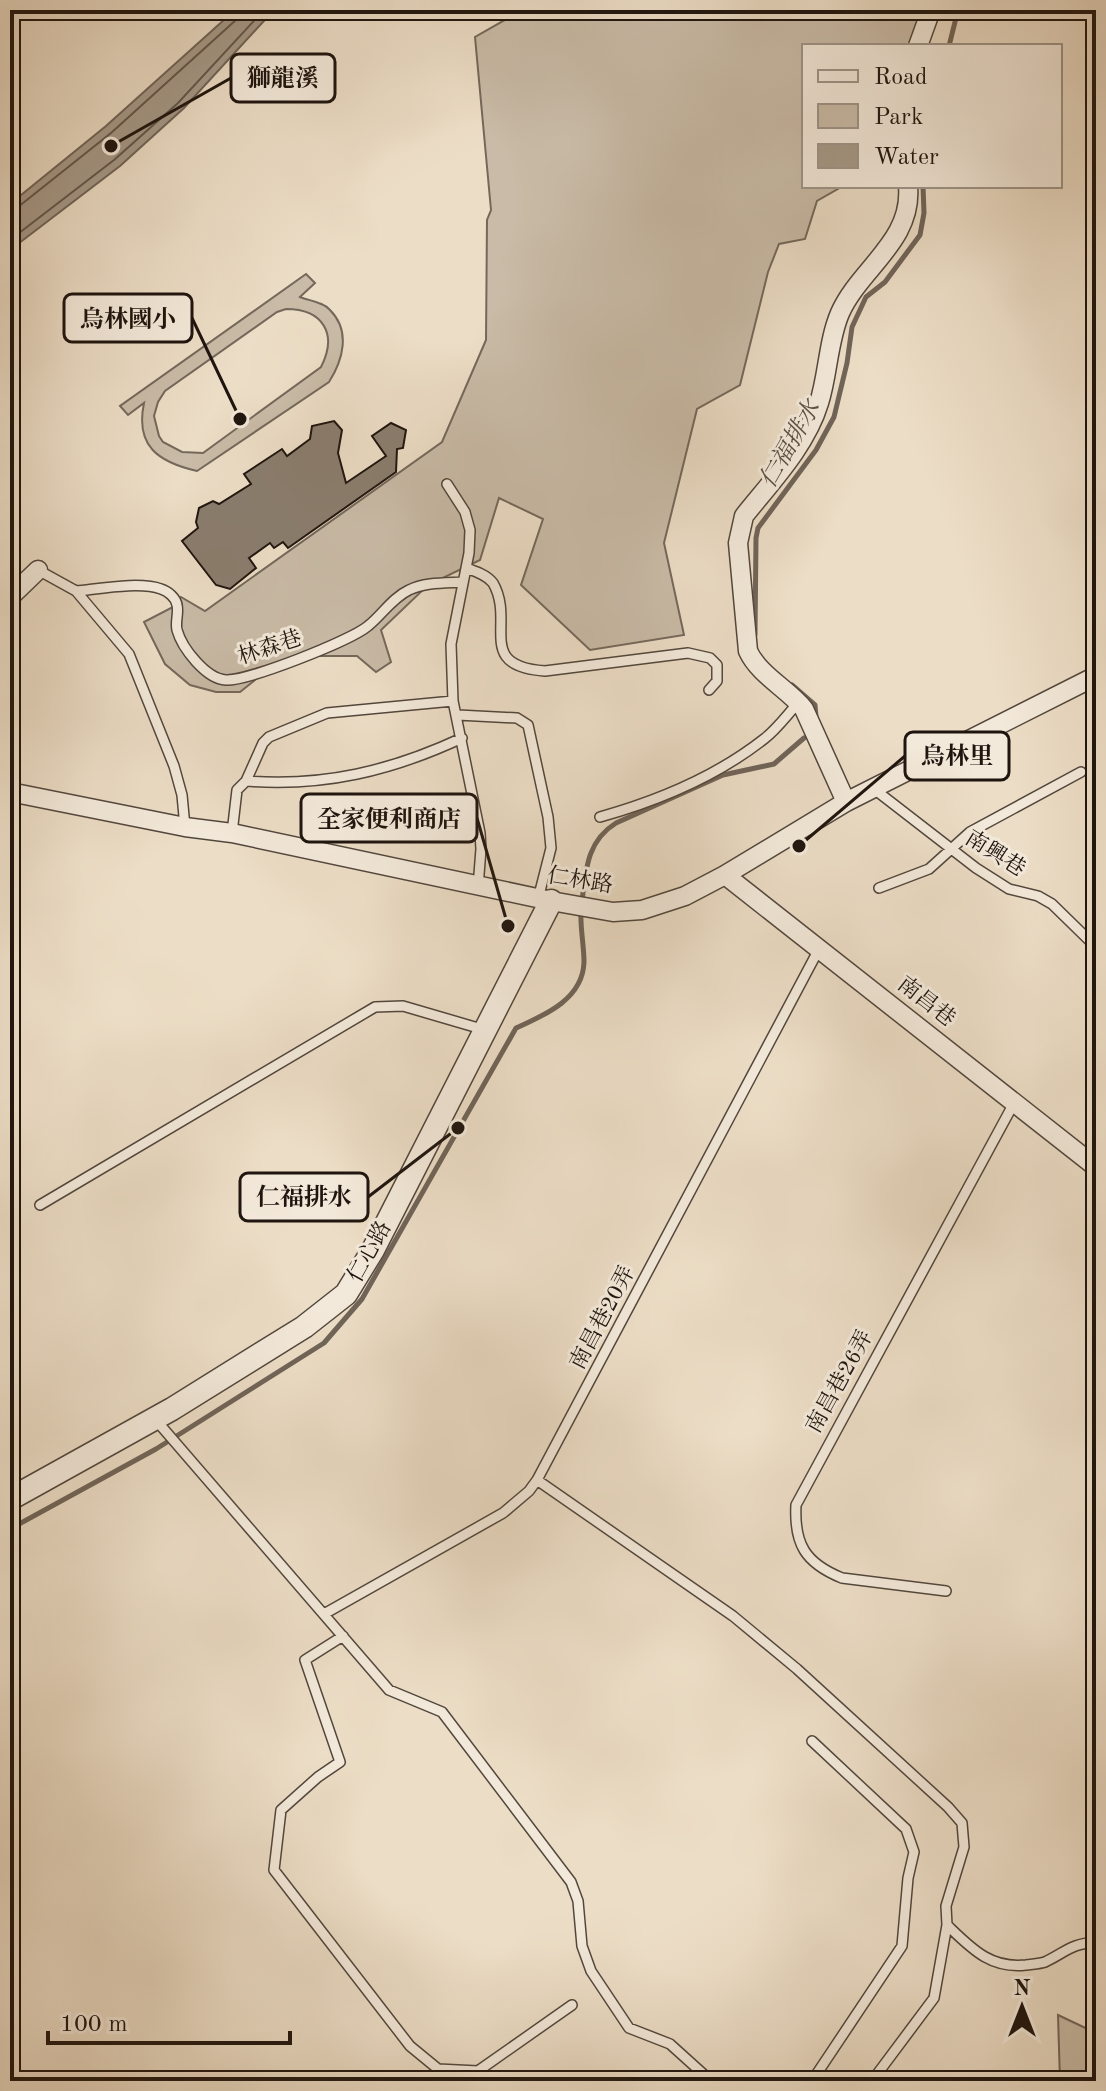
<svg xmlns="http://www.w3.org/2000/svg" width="1106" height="2091" font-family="'Old Standard TT','Noto Serif TC',serif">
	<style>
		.green { fill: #c9bba7; stroke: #74685b; stroke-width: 2; fill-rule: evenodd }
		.water { fill: #a69988; stroke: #706458; stroke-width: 2 }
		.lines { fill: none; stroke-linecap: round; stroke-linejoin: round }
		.shore { stroke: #62574c; stroke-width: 2 }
		.stream { stroke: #706458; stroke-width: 5 }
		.building { fill: #8a7d6e; stroke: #1f150f; stroke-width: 2 }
		.service-casing { stroke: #52473d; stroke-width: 12 }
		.minor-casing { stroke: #52473d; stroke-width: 21 }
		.tertiary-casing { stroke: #52473d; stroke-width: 25 }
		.service { stroke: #f3e9da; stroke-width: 9 }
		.minor { stroke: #f3e9da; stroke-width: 18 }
		.tertiary { stroke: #f3e9da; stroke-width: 22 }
		.labels { text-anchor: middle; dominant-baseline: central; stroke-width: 6; stroke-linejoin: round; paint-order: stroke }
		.street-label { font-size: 22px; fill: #1f150f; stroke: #f3e9da }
		.water-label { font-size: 24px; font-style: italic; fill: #5c5045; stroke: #f3e9da }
		.leader { fill: none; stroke: #1f150f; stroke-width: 3 }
		.callout-dot { fill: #1f150f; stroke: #f3e9da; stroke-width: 3 }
		.callout { fill: #f3e9da; stroke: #1f150f; stroke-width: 3 }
		.callout-label { font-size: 24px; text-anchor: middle; font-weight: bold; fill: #1f150f }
	</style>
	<rect width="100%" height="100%" fill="#ecddc6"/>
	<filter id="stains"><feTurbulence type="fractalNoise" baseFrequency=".0025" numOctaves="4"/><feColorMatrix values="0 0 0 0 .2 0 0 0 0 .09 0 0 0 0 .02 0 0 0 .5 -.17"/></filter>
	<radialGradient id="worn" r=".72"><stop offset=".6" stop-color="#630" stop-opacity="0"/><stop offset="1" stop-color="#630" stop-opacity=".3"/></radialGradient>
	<path class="green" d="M635,10H923L912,46H804V186H843L817,201L805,239L779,244L768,272L740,385L697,409L664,543L684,635L590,650L521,585L543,519L499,498L480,560L428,585L381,630L391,662L376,672L357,656H310L275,664L240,692H216L190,685L165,664L144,622L175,606L181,597L205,611L442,442L486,340L487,220L491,210L475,37L517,13L607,18Z
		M306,274L315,283L300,297C310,301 323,302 330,310C351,331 343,360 329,382L197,471C158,462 135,446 144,403L128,415L120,406ZM286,309C323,309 338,334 321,367L203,453L182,452L163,442L159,436L154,416L158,402L165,391L277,312Z
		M1058,2015L1096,2033V2081H1060Z"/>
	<path class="water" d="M235,10H274L184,108L120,166L10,250V204L106,126Z"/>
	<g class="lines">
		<path class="shore" d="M10,209L18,207L111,133L237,19L239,10
			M10,240L114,160L178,103L264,10"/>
		<path class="stream" d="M949,46L958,10
			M755,635L756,538L758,528L816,450L834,417L847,363L852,327L866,297L885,282L920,235L924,213L923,186
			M792,685L815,705L816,717
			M582,901C586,869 587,841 616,823L723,775L774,764L804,738
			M10,1529L156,1449L324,1343L362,1299L516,1028C545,1015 583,999 584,962C584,945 580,928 581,911"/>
	</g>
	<path class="building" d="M334,421L342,430L338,453L346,483L386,456L372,436L391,423L406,430L403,448L397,449L396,472L288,548L283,542L274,548L270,543L249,558L256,568L230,589L216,585L182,541L198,528L196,522L199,508L213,501L219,504L251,484L244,474L282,449L287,456L310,439L312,426Z"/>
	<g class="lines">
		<g class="service-casing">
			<path id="service" d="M447,484L465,512L470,530L469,553L451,644L453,701L480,833L481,849L478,887
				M466,568C475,571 487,575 493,583C516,623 474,666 545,671L688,653L710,658L717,665V681L709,690
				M38,570L76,591L129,654L174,766L182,795L185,827
				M76,591C98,589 140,581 161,589C168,591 176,598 177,605C179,613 175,622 177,630C182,648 206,679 226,680C248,681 350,641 368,626C382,615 392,598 409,590C425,582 445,583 463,582
				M458,715L517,718L528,725L548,817L551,848L538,899
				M246,781L263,743L269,737L327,713L453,701
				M874,789L976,868L1009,889L1038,896L1052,904L1096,947
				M600,817C657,801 717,776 764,739C777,729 787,715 798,703
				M232,833L237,790L246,781C324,787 391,771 462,738
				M879,888L929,869L970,832L1081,772
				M40,1205L375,1007L403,1006L485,1030
				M155,1419L389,1690L442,1712L571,1882L578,1901L582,1946L591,1971L629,2028L670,2044L711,2081
				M537,1480L733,1616L797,1669L948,1807L962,1823L964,1847L946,1906L947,1925C971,1948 990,1969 1026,1965C1032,1964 1039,1964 1045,1962C1066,1952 1070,1944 1096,1942
				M946,1591L842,1578C805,1563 794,1544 796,1505L1014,1103
				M324,1614L503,1513L529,1491L537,1480L819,949
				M343,1636L305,1660L340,1762L318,1777L281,1810L274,1870L410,2046L438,2069L478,2071L572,2005
				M10,2080V2081
				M812,2081L902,1946L908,1878L914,1852L906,1829L812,1741
				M872,2081L934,1998L947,1925"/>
		</g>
		<g class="minor-casing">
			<path id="minor" d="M10,11L12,10
				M918,46L931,10
				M10,597L38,570
				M10,792L185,827L232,833L551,901L613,912L642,910L685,896L725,875L846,802L1096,676
				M846,802L804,709C788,689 759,675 748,651L738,543L744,516C771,482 806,446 819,403C828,375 828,341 840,313C860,268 913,241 908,186
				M725,875L1096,1167"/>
		</g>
		<g class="tertiary-casing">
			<path id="tertiary" d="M10,1499L172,1409L304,1327L346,1294L373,1250L551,901"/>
		</g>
		<use href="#service" class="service"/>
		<use href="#minor" class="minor"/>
		<use href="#tertiary" class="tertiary"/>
	</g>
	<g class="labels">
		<g class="street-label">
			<text transform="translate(270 648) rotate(-18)">林森巷</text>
			<text transform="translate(995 854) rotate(32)">南興巷</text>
			<text transform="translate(580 881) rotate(9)">仁林路</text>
			<text transform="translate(926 1002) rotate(38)">南昌巷</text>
			<text transform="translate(370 1252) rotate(-61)">仁心路</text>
			<text transform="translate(603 1318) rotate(-62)">南昌巷20弄</text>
			<text transform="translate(840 1382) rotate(-61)">南昌巷26弄</text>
		</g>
		<g class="water-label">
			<text transform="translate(791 445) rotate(-60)">仁福排水</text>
		</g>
	</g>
	<path class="leader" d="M111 146L231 78M240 419L192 318M799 846L905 756M508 926L477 818M458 1128L368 1197"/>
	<g class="callout-dot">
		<circle cx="111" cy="146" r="8"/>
		<circle cx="240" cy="419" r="8"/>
		<circle cx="799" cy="846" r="8"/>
		<circle cx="508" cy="926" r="8"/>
		<circle cx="458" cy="1128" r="8"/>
	</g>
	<g class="callout">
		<rect x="231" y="54" width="104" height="48" rx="8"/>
		<rect x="64" y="294" width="128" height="48" rx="8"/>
		<rect x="905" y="732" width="104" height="48" rx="8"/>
		<rect x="301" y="794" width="176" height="48" rx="8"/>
		<rect x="240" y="1173" width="128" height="48" rx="8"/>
	</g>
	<g class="callout-label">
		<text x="283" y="86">獅龍溪</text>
		<text x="128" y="327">烏林國小</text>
		<text x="957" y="764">烏林里</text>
		<text x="389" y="827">全家便利商店</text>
		<text x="304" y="1205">仁福排水</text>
	</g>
	<rect width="1106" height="2091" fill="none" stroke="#ecddc6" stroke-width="40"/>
	<rect x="12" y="12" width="1082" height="2067" fill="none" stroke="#1f150f" stroke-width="4"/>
	<rect x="20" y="20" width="1066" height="2051" fill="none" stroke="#1f150f" stroke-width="2"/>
	<rect x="802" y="44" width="260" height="144" fill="#f3e9da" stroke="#9e9489" stroke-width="2"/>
	<rect x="818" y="70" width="40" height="12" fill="#f3e9da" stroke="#9e9489" stroke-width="2"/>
	<text x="874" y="84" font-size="24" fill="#1f150f">Road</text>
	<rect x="818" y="104" width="40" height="24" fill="#c9bba7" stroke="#9e9489" stroke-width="2"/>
	<text x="874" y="124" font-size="24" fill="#1f150f">Park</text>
	<rect x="818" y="144" width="40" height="24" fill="#a69988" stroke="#9e9489" stroke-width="2"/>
	<text x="874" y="164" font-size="24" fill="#1f150f">Water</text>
	<g transform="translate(1022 2007)" stroke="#f3e9da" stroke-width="6" paint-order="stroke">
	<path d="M0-6L14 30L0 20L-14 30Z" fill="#1f150f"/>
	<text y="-12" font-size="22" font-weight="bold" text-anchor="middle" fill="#1f150f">N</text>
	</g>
	<path d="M48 2031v12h242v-12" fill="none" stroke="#1f150f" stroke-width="4"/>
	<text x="60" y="2031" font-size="24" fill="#1f150f" stroke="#f3e9da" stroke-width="6" paint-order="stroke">100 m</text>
	<rect width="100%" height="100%" filter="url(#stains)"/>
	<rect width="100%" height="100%" fill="url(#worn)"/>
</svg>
